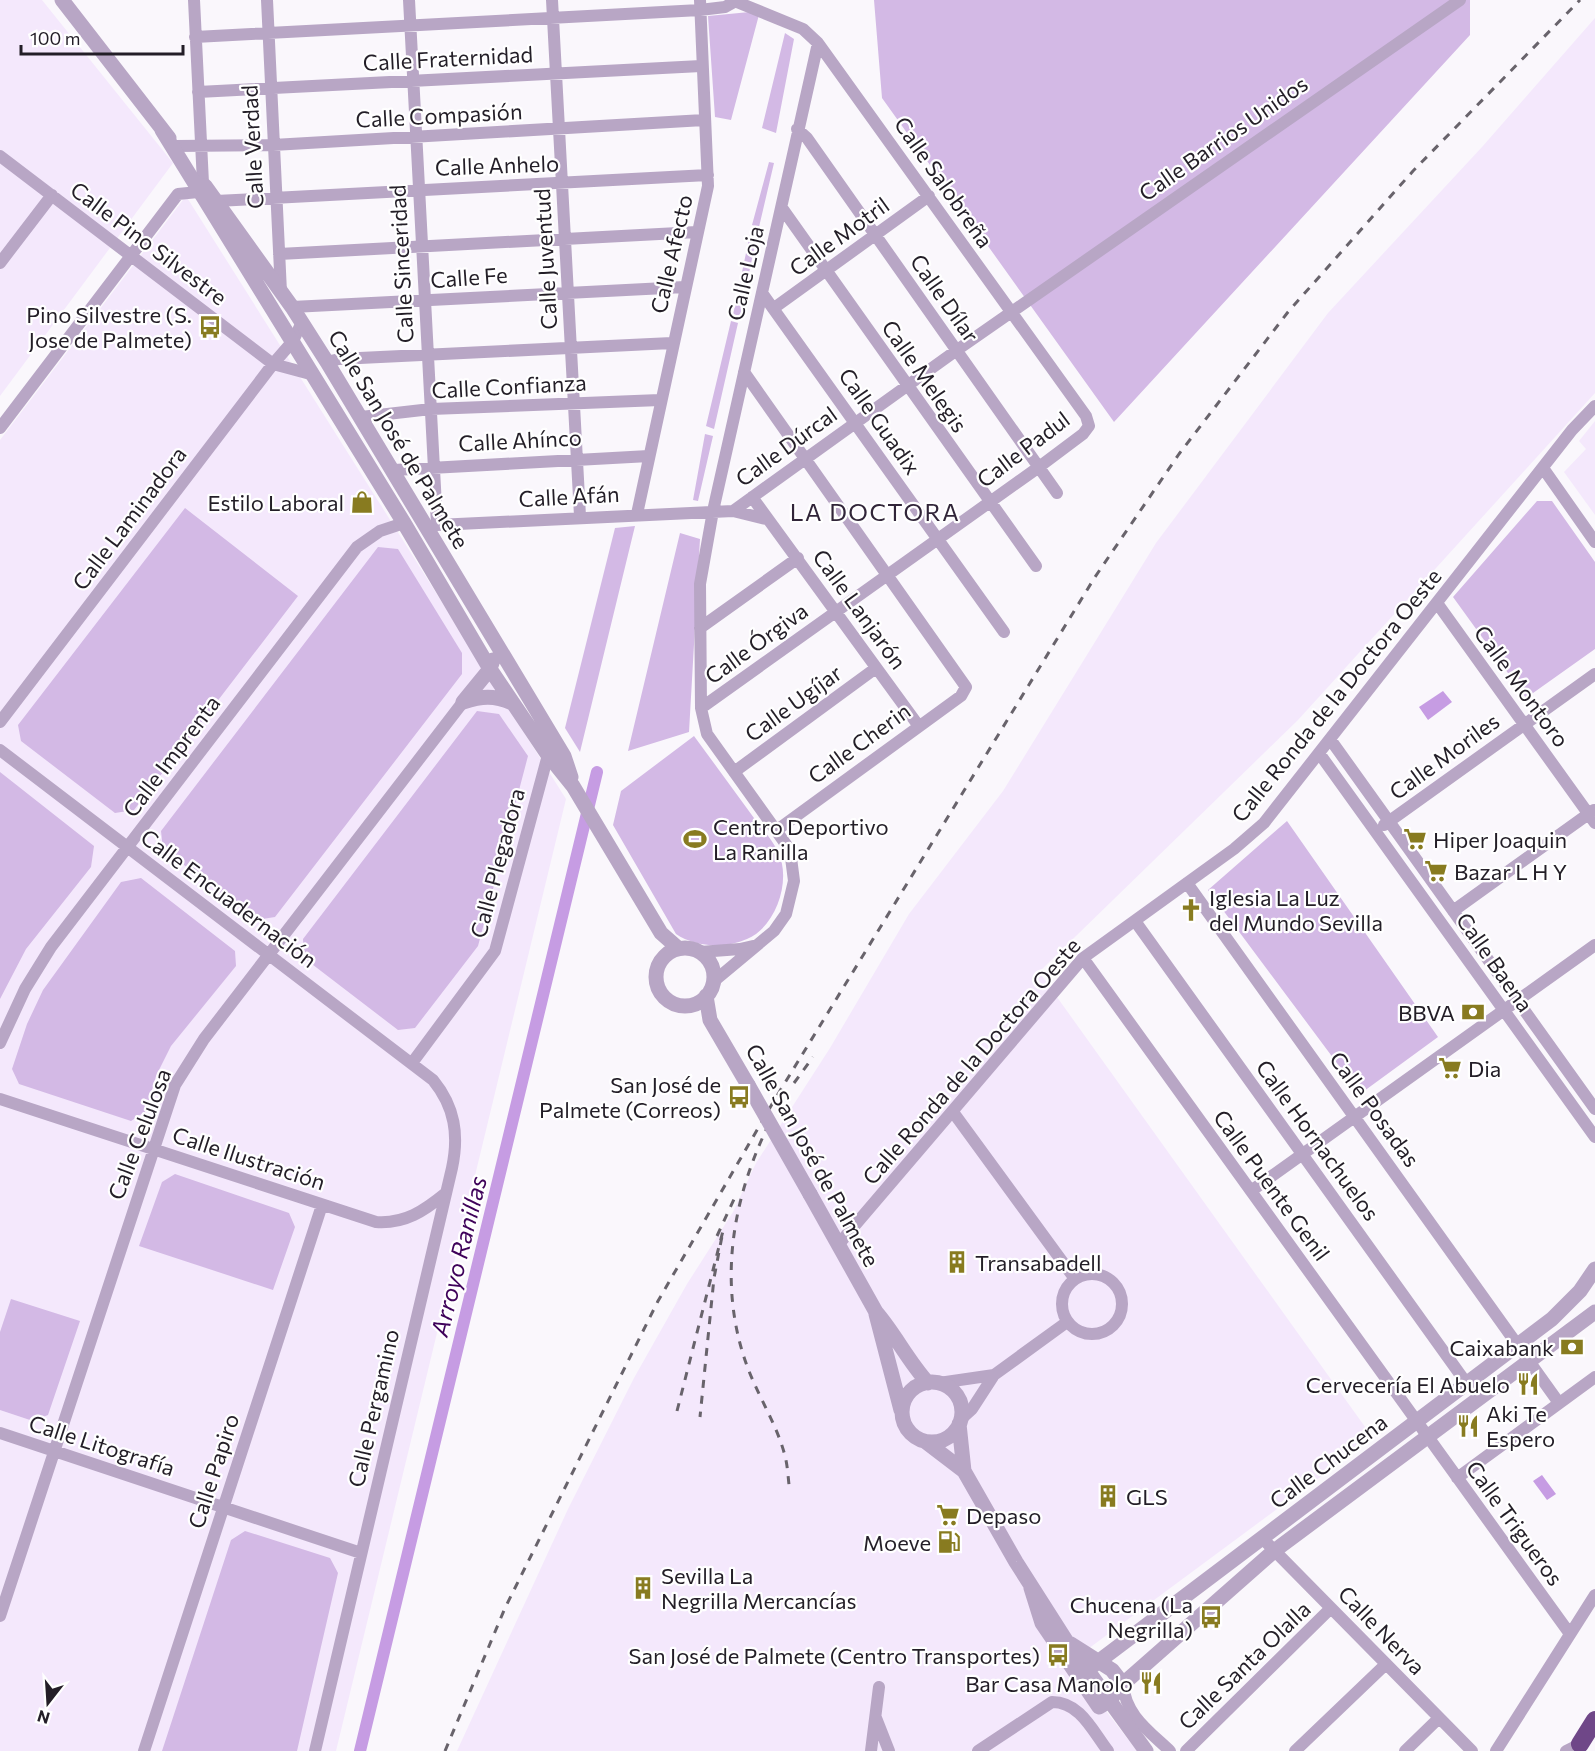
<svg xmlns="http://www.w3.org/2000/svg" width="1595" height="1751" font-family="Commissioner,sans-serif">
	<style>
		.built { fill: #f4e8fc }
		.green { fill: #d3b9e5 }
		.water { fill: #c69ce3 }
		.lines { fill: none; stroke-linecap: round; stroke-linejoin: round }
		.canal { stroke: #c69ce3; stroke-width: 12 }
		.minor { stroke: #b8a6c5; stroke-width: 12 }
		.tertiary { stroke: #b8a6c5; stroke-width: 15 }
		.motorway { stroke: #6f4788; stroke-width: 18 }
		.rail { stroke: #68636b; stroke-width: 3; stroke-dasharray: 8 8; stroke-linecap: butt }
		.tertiary-bridge { stroke: #b8a6c5; stroke-width: 15 }
		.labels { text-anchor: middle; dominant-baseline: central; stroke-width: 4.5; stroke-linejoin: round; paint-order: stroke }
		.street-label { font-size: 22px; fill: #231e27; stroke: #fff }
		.poi-label { font-size: 22px; fill: #231e27; stroke: #fff; text-anchor: end }
		.neighbourhood-label { font-size: 24px; letter-spacing: 1.5px; fill: #312539; stroke: #fff }
		.water-label { font-size: 24px; font-style: italic; fill: #3f025a; stroke: #fff }
	</style>
	<rect width="100%" height="100%" fill="#faf7fc"/>
	<path class="built" d="M0,0H42L173,163L0,396Z
		M1595,18V393L1298,720L1039,972L1373,1438L1069,1663L1137,1751H457L568,1509L634,1378L687,1284L733,1212L756,1163L830,1048L909,914L1003,791L1156,543L1328,313L1482,147Z
		M186,196L566,799L336,1751H0V440Z
		M1595,421V515L1564,472L1586,449L1579,441Z"/>
	<path class="green" d="M874,0H1470V35L1114,422L882,98Z
		M760,11L731,120L715,117L708,16Z
		M785,33L794,39L776,133L762,128Z
		M769,162L774,163L759,227L752,225Z
		M750,234L757,235L740,316L733,315Z
		M731,321L738,323L714,429L706,426Z
		M705,434L713,436L698,501L693,500Z
		M1537,501H1552L1595,562V649L1526,698L1453,597Z
		M185,508L298,596L134,810L115,813L21,741L18,725Z
		M635,526L580,752L565,728L615,528Z
		M680,533L700,539L689,732L628,751Z
		M378,547L398,549L462,653V674L275,917L256,920L163,849L161,831Z
		M477,711L499,714L528,756L478,946L415,1028L398,1030L304,958L303,939Z
		M694,736C714,763 734,791 754,818C762,829 773,840 778,852C792,880 776,927 747,939C725,949 695,947 676,934L613,825L621,791Z
		M0,772L94,846L91,867L26,949L0,999Z
		M1287,821L1438,1037L1360,1094L1208,890Z
		M141,878L235,951L236,966L171,1046L156,1076L146,1111L131,1121L19,1084L12,1069L27,1024L43,990L121,882Z
		M175,1174L289,1213L295,1227L273,1290L139,1246L162,1182Z
		M11,1299L80,1321L48,1415L33,1421L0,1410V1332Z
		M245,1531L330,1558L338,1573L297,1751H162L231,1540Z"/>
	<path class="water" d="M1443,691L1452,702L1428,720L1419,707Z
		M1542,1475L1556,1494L1547,1500L1533,1481Z"/>
	<g class="lines">
		<path class="canal" d="M360,1751L597,772"/>
		<path class="minor" d="M267,0L281,292
			M409,0L437,525
			M552,0L580,516
			M195,37L700,10L725,7L734,2
			M198,92L701,66
			M797,129L807,138L1057,493
			M175,146L273,145L704,120
			M0,156L273,364L314,375
			M216,201L708,175
			M782,208L1036,566
			M279,254L697,232
			M0,263L52,195
			M762,293L1004,632
			M292,307L685,287
			M774,308L929,196
			M327,362L339,359L672,343
			M744,372L966,687L961,696L777,830
			M361,417L431,409L660,400
			M0,428L178,194L198,192L203,183L194,0
			M1543,468L1595,542
			M394,470L649,456
			M752,497L918,725
			M733,511L957,350L1460,0
			M637,514L708,186L700,0
			M429,528L437,525L733,511L766,519
			M1437,603L1595,823
			M700,628L798,558
			M701,708L1039,467L1083,434L1089,426L1086,416L818,43L803,29L732,0
			M0,722L273,364L293,341L302,322
			M1330,739L1595,1109
			M0,750L433,1080C455,1107 459,1135 452,1168L315,1751
			M1319,753L1595,1137
			M734,772L876,668
			M1384,825L1595,674
			M1187,883L1559,1403
			M1453,911L1594,810
			M1135,921L1467,1384
			M700,952L740,949L753,946
			M1083,958L1570,1634
			M713,982L774,931L786,914L794,881L790,850L707,734L701,708L700,584L713,511L818,43
			M0,1043L25,989L51,947L357,547L380,531L404,523
			M412,1063L495,951L548,755
			M0,1099L376,1222C405,1224 424,1211 446,1193
			M953,1112L1075,1279
			M1251,1191L1595,945
			M838,1245L1083,958L1234,849L1264,823L1572,430L1595,406
			M1062 1304a30 30 0 1 1 60 0a30 30 0 1 1-60 0Z
			M939,1383L994,1375
			M961,1419L972,1409L994,1375L1067,1322
			M0,1433L361,1553
			M1457,1478L1595,1377
			M1263,1539L1472,1751
			M0,1616L175,1085L204,1039L463,702
			M1123,1684C1125,1715 1149,1731 1170,1751
			M876,1718L889,1751
			M144,1751L322,1205
			M871,1751L879,1687
			M978,1751L1052,1702C1080,1702 1092,1730 1108,1751
			M1186,1751L1331,1608
			M1295,1751L1386,1664
			M1405,1751L1439,1718
			M1496,1751L1595,1595
			M1566,1751L1580,1744"/>
		<path class="tertiary" d="M62,0L169,138
			M162,130L404,523L490,669L548,755L573,786L661,933L678,948
			M205,186L292,307L327,362L564,756L571,777
			M463,702L490,669L493,660
			M463,702C482,696 494,695 512,703
			M656 977a29 29 0 1 1 58 0a29 29 0 1 1-58 0Z
			M706,996L710,1020L748,1085
			M810,1194L876,1312C895,1334 908,1361 928,1383
			M876,1314L901,1410
			M902 1412a30 30 0 1 1 60 0a30 30 0 1 1-60 0Z
			M959,1424L964,1471L1016,1562L1067,1642L1146,1751
			M926,1442L964,1471
			M1031,1588L1042,1623L1099,1707L1109,1701L1123,1684L1274,1551L1595,1312
			M1071,1644L1112,1670L1123,1684
			M1078,1677L1552,1319L1580,1291L1595,1269"/>
		<path class="motorway" d="M1580,1744L1595,1720"/>
		<path class="rail" d="M794,1083L813,1057
			M769,1124C732,1199 718,1283 746,1363C757,1395 777,1424 785,1456C788,1467 788,1480 790,1492
			M717,1236L736,1195
			M677,1411L723,1231L714,1278L700,1417
			M445,1751L505,1608L658,1301L775,1099L1095,577L1179,454L1288,312L1413,171L1580,0"/>
		<path class="tertiary-bridge" d="M748,1085L810,1194"/>
	</g>
	<defs>
		<g id="bus-bare" transform="scale(1.8)"><path d="M-5-6H5V4H4V6H2V4H-2V6H-4V4H-5ZM-3.5-4V0h7V-4ZM-3.5 1.2v1.5H-2V1.2ZM2 1.2v1.5H3.5V1.2Z" fill="#887b20" stroke="#fff" stroke-width="2.5" paint-order="stroke"/></g>
		<g id="shop-bare" transform="scale(1.8)"><path d="M-5-2.5h2.3a2.7 3.5 0 0 1 5.4 0H5L5.5 6h-11ZM-1.5-2.5h3a1.5 2.3 0 0 0-3 0Z" fill="#887b20" stroke="#fff" stroke-width="2.5" paint-order="stroke"/></g>
		<g id="stadium-bare" transform="scale(1.8)"><path d="M0-5a6.5 5 0 1 0 0 10a6.5 5 0 1 0 0-10ZM-3.5-1.8h7v3.6h-7Z" fill="#887b20" stroke="#fff" stroke-width="2.5" paint-order="stroke"/></g>
		<g id="supermarket-bare" transform="scale(1.8)"><path d="M-6-5.5h2.5l.6 2H6L4.5 2H-2.5L-4.4-4H-6ZM-1.5 3.2a1.3 1.3 0 1 0 .1 0ZM3 3.2a1.3 1.3 0 1 0 .1 0Z" fill="#887b20" stroke="#fff" stroke-width="2.5" paint-order="stroke"/></g>
		<g id="church-bare" transform="scale(1.8)"><path d="M-1.2-6h2.4v3.5h3.3v2.4h-3.3V6h-2.4V-.1h-3.3v-2.4h3.3Z" fill="#887b20" stroke="#fff" stroke-width="2.5" paint-order="stroke"/></g>
		<g id="bank-bare" transform="scale(1.8)"><path d="M-6-4H6V4H-6ZM0-2.3a2.3 2.3 0 1 0 0 4.6a2.3 2.3 0 1 0 0-4.6Z" fill="#887b20" stroke="#fff" stroke-width="2.5" paint-order="stroke"/></g>
		<g id="building-bare" transform="scale(1.8)"><path d="M-4-6H4V6H1V3H-1V6H-4ZM-2.5-4.3h1.7v1.8h-1.7ZM.8-4.3h1.7v1.8H.8ZM-2.5-1h1.7V.8h-1.7ZM.8-1h1.7V.8H.8Z" fill="#887b20" stroke="#fff" stroke-width="2.5" paint-order="stroke"/></g>
		<g id="restaurant-bare" transform="scale(1.8)"><path d="M-5-6h1v4h1v-4h1v4h1v-4h1v5L-1.5 .5V6h-2V.5L-5-1ZM5-6V6H3V1.5H1.5Q1.5-4 5-6Z" fill="#887b20" stroke="#fff" stroke-width="2.5" paint-order="stroke"/></g>
		<g id="fuel-bare" transform="scale(1.8)"><path d="M-5.5-6h7V0h2V4h1.3V-2.5L3-4.5l.8-.8L6-3V5H2.5V1h-1V6h-7ZM-4.2-4.7v3.2H.2V-4.7Z" fill="#887b20" stroke="#fff" stroke-width="2.5" paint-order="stroke"/></g>
	</defs>
	<g fill-rule="evenodd">
		<use href="#bus-bare" x="210" y="327"/>
		<use href="#shop-bare" x="362" y="502"/>
		<use href="#stadium-bare" x="695" y="839"/>
		<use href="#supermarket-bare" x="1415" y="839"/>
		<use href="#supermarket-bare" x="1436" y="871"/>
		<use href="#church-bare" x="1191" y="910"/>
		<use href="#bank-bare" x="1473" y="1012"/>
		<use href="#supermarket-bare" x="1450" y="1068"/>
		<use href="#bus-bare" x="739" y="1097"/>
		<use href="#building-bare" x="957" y="1262"/>
		<use href="#bank-bare" x="1572" y="1347"/>
		<use href="#restaurant-bare" x="1528" y="1384"/>
		<use href="#restaurant-bare" x="1468" y="1426"/>
		<use href="#building-bare" x="1108" y="1496"/>
		<use href="#supermarket-bare" x="948" y="1515"/>
		<use href="#fuel-bare" x="949" y="1542"/>
		<use href="#building-bare" x="643" y="1588"/>
		<use href="#bus-bare" x="1211" y="1617"/>
		<use href="#bus-bare" x="1058" y="1655"/>
		<use href="#restaurant-bare" x="1151" y="1683"/>
	</g>
	<g class="labels">
		<g class="street-label">
			<text transform="translate(448 58) rotate(-3)">Calle Fraternidad</text>
			<text transform="translate(439 115) rotate(-3)">Calle Compasión</text>
			<text transform="translate(1223 138) rotate(-35)">Calle Barrios Unidos</text>
			<text transform="translate(252 147) rotate(-93)">Calle Verdad</text>
			<text transform="translate(497 165) rotate(-2)">Calle Anhelo</text>
			<text transform="translate(944 182) rotate(55)">Calle Salobreña</text>
			<text transform="translate(839 236) rotate(-36)">Calle Motril</text>
			<text transform="translate(149 243) rotate(37)">Calle Pino Silvestre</text>
			<text transform="translate(671 254) rotate(-77)">Calle Afecto</text>
			<text transform="translate(545 259) rotate(-93)">Calle Juventud</text>
			<text transform="translate(401 264) rotate(-93)">Calle Sinceridad</text>
			<text transform="translate(745 273) rotate(-77)">Calle Loja</text>
			<text transform="translate(469 277) rotate(-4)">Calle Fe</text>
			<text transform="translate(945 298) rotate(55)">Calle Dílar</text>
			<text transform="translate(925 376) rotate(55)">Calle Melegis</text>
			<text transform="translate(509 386) rotate(-3)">Calle Confianza</text>
			<text transform="translate(880 421) rotate(55)">Calle Guadix</text>
			<text transform="translate(399 439) rotate(59)">Calle San José de Palmete</text>
			<text transform="translate(520 440) rotate(-3)">Calle Ahínco</text>
			<text transform="translate(786 446) rotate(-36)">Calle Dúrcal</text>
			<text transform="translate(1023 449) rotate(-37)">Calle Padul</text>
			<text transform="translate(569 496) rotate(-3)">Calle Afán</text>
			<text transform="translate(129 518) rotate(-53)">Calle Laminadora</text>
			<text transform="translate(860 609) rotate(54)">Calle Lanjarón</text>
			<text transform="translate(756 643) rotate(-36)">Calle Órgiva</text>
			<text transform="translate(1522 686) rotate(54)">Calle Montoro</text>
			<text transform="translate(1336 695) rotate(-51)">Calle Ronda de la Doctora Oeste</text>
			<text transform="translate(793 703) rotate(-36)">Calle Ugíjar</text>
			<text transform="translate(859 743) rotate(-36)">Calle Cherin</text>
			<text transform="translate(171 756) rotate(-53)">Calle Imprenta</text>
			<text transform="translate(1444 756) rotate(-36)">Calle Moriles</text>
			<text transform="translate(497 863) rotate(-75)">Calle Plegadora</text>
			<text transform="translate(229 898) rotate(37)">Calle Encuadernación</text>
			<text transform="translate(1495 962) rotate(55)">Calle Baena</text>
			<text transform="translate(971 1061) rotate(-49)">Calle Ronda de la Doctora Oeste</text>
			<text transform="translate(1375 1109) rotate(54)">Calle Posadas</text>
			<text transform="translate(139 1134) rotate(-69)">Calle Celulosa</text>
			<text transform="translate(1318 1140) rotate(54)">Calle Hornachuelos</text>
			<text transform="translate(813 1155) rotate(61)">Calle San José de Palmete</text>
			<text transform="translate(249 1158) rotate(18)">Calle Ilustración</text>
			<text transform="translate(1272 1185) rotate(54)">Calle Puente Genil</text>
			<text transform="translate(373 1408) rotate(-77)">Calle Pergamino</text>
			<text transform="translate(102 1445) rotate(18)">Calle Litografía</text>
			<text transform="translate(1328 1461) rotate(-37)">Calle Chucena</text>
			<text transform="translate(213 1471) rotate(-72)">Calle Papiro</text>
			<text transform="translate(1515 1523) rotate(54)">Calle Trigueros</text>
			<text transform="translate(1382 1630) rotate(46)">Calle Nerva</text>
			<text transform="translate(1244 1665) rotate(-44)">Calle Santa Olalla</text>
		</g>
		<g class="poi-label">
			<text x="192" y="314">Pino Silvestre (S.<tspan x="192" dy="25">Jose de Palmete)</tspan></text>
			<text x="344" y="502">Estilo Laboral</text>
			<text x="713" y="826" text-anchor="start">Centro Deportivo<tspan x="713" dy="25">La Ranilla</tspan></text>
			<text x="1433" y="839" text-anchor="start">Hiper Joaquin</text>
			<text x="1454" y="871" text-anchor="start">Bazar L H Y</text>
			<text x="1209" y="897" text-anchor="start">Iglesia La Luz<tspan x="1209" dy="25">del Mundo Sevilla</tspan></text>
			<text x="1455" y="1012">BBVA</text>
			<text x="1468" y="1068" text-anchor="start">Dia</text>
			<text x="721" y="1084">San José de<tspan x="721" dy="25">Palmete (Correos)</tspan></text>
			<text x="975" y="1262" text-anchor="start">Transabadell</text>
			<text x="1554" y="1347">Caixabank</text>
			<text x="1510" y="1384">Cervecería El Abuelo</text>
			<text x="1486" y="1413" text-anchor="start">Aki Te<tspan x="1486" dy="25">Espero</tspan></text>
			<text x="1126" y="1496" text-anchor="start">GLS</text>
			<text x="966" y="1515" text-anchor="start">Depaso</text>
			<text x="931" y="1542">Moeve</text>
			<text x="661" y="1575" text-anchor="start">Sevilla La<tspan x="661" dy="25">Negrilla Mercancías</tspan></text>
			<text x="1193" y="1604">Chucena (La<tspan x="1193" dy="25">Negrilla)</tspan></text>
			<text x="1040" y="1655">San José de Palmete (Centro Transportes)</text>
			<text x="1133" y="1683">Bar Casa Manolo</text>
		</g>
		<g class="neighbourhood-label">
			<text x="875" y="511">LA DOCTORA</text>
		</g>
		<g class="water-label">
			<text transform="translate(458 1256) rotate(-76)">Arroyo Ranillas</text>
		</g>
	</g>
	<g transform="translate(48 1703) rotate(197)" stroke="#ffffff" stroke-width="4.5" paint-order="stroke">
	<path d="M0-4.5L10 22L0 15L-10 22Z" fill="#231e27"/>
	<text y="-9" font-size="16" font-weight="bold" text-anchor="middle" fill="#231e27">N</text>
	</g>
	<path d="M21 45v9h162v-9" fill="none" stroke="#231e27" stroke-width="3"/>
	<text x="30" y="45" font-size="18" fill="#231e27" stroke="#ffffff" stroke-width="4.5" paint-order="stroke">100 m</text>
</svg>
